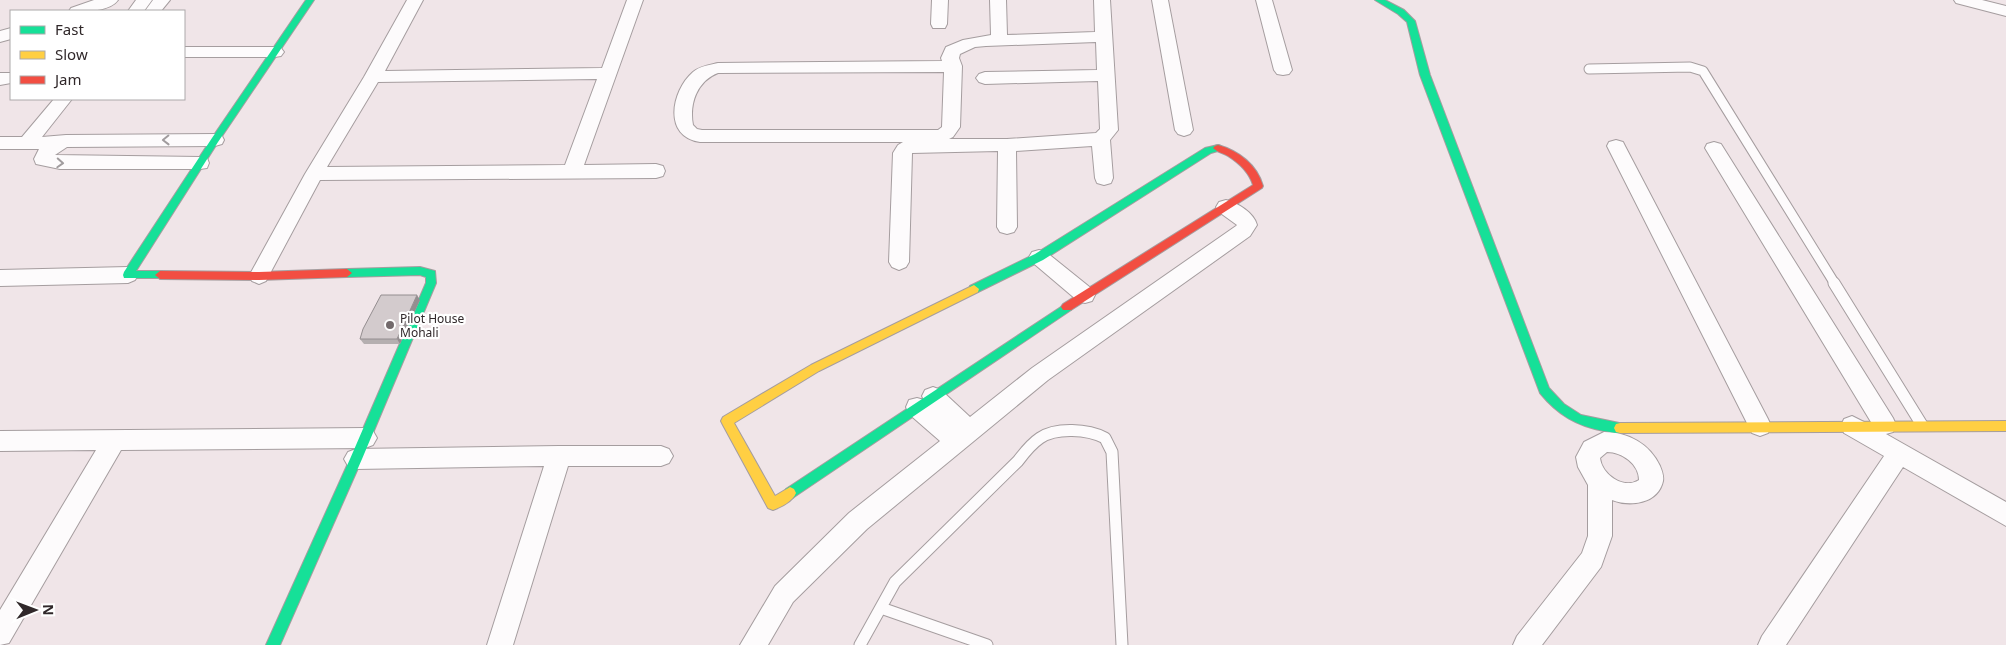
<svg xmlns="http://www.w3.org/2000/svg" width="2006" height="645" font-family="'Noto Sans',sans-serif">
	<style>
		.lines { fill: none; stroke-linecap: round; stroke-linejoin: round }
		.lane-far1-casing { stroke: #a59d9f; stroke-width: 11 }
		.lane-casing { stroke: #a59d9f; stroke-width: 13 }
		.street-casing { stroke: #a59d9f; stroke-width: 2 }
		.fast-casing { stroke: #a59d9f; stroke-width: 2 }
		.slow-casing { stroke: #a59d9f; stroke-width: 2 }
		.jam-casing { stroke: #a59d9f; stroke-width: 2 }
		.lane-far1 { stroke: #fdfbfc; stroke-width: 9 }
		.lane { stroke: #fdfbfc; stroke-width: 11 }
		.street { fill: #fdfbfc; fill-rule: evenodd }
		.fast { fill: #16e098; fill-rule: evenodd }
		.slow { fill: #ffcf43; fill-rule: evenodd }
		.jam { fill: #f24e42; fill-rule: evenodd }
		.wall { fill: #b5afb0 }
		.shaded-wall { fill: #948e90 }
		.building { fill: #d3cbcd; stroke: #948e90 }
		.oneway { stroke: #a19c9e }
		.poi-dot { fill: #736a6c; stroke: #fff; stroke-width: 2 }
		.labels { text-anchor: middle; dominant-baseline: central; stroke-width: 4.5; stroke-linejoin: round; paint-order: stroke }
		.poi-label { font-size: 12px; fill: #30282a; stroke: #fff; text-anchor: start }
	</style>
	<rect width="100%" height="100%" fill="#f0e5e8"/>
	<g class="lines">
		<g class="lane-far1-casing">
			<path id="lane-far1" d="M1589,69L1690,67L1703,71L1835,284"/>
		</g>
		<g class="lane-casing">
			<path id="lane" d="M1834,283L1922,425
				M881,608L987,645
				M860,645L895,582L1018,461C1024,453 1031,444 1040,438C1056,427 1088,429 1105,438L1112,452L1122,645"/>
		</g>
		<g class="street-casing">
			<path id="street" d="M94,0H118C110,12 82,12 69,11L71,8Z
				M136,0H152L144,11H128Z
				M153,0H170L161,11H145Z
				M407,0H423L385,71L602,68L627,0H643L584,165L656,164L663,166L665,171L663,176L656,178L320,180L266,281L259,284L252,281L249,276L305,174L364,77ZM597,79L565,165L327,167L378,82Z
				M932,0H948L947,24L945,28H933L931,24Z
				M990,0H1006L1007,35L1095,32L1094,0H1110L1118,130L1110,140L1113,178L1111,183L1104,185L1097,183L1095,178L1092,146L1016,151L1017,227L1014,232L1007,234L1000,232L997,227L998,151L912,153L909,262L906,267L899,270L892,267L889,262L893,153L898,145L903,142H700C663,137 671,91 693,72C700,66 709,65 718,63L942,61L941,58L946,47L963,40L991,35ZM1096,42L1097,70L985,72L979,74L976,78L979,82L985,84L1098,81L1100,129L1096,133L1007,139H949L953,137L960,127L962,66L959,58L960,54L975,47L986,46ZM944,72L942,127L938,130H702L697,129L693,125C689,104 697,81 718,73Z
				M1152,0H1168L1193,130L1190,134L1184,136L1178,134L1175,130Z
				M1256,0H1272L1292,70L1289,74L1283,75L1277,74L1274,70Z
				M1954,0H1982L2006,6V16L1956,3Z
				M11,28V39L0,42V31Z
				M184,47H275L281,48L284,52L281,56L275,57H184Z
				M0,73H11V83L0,85Z
				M54,99H72L42,137L66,135L215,134L222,136L224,140L222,144L215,146L67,147L55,155L200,157L207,158L209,163L207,168L200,169H60L36,164L34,159L39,149H0V137H22Z
				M1616,140L1623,142L1625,146L1768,419L1771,426L1768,433L1760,436L1752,433L1607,146L1609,142Z
				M1714,142L1721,144L1893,418L1896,425L1893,432L1886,434L2006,502V526L1903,467L1786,645H1758L1762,636L1884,456L1844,433L1841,426L1844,419L1852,416L1874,427L1705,148L1707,144Z
				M1226,200C1238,203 1254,213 1257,225L1250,236L1048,380L867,529L793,602L768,645H740L775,586L849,513L940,441L909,414L906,407L909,400L917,398L924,400L922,396L925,390L933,387L941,390L970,417L1032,368L1236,226L1237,225L1219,212L1216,207L1219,202Z
				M1039,250L1046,252L1092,289L1095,295L1092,301L1085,303L1078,301L1032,262L1029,257L1032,252Z
				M128,267L135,270L138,275L135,280L128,283L0,286V270Z
				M365,428L373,431L377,438L373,445L365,448L121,450L9,643L0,645V610L96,450L0,451V431Z
				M1604,432C1628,432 1650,444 1660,466C1662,471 1664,476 1663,481C1658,504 1630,507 1612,500V536L1601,567L1542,645H1513L1517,636L1582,553L1588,536V485L1578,467L1576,457L1584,442ZM1607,452C1622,452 1639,464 1639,480C1623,490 1602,474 1600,458Z
				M559,446H661L669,449L673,456L669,463L661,466H568L513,645H487L544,466L356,469L348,466L344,459L348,452L356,449Z"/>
		</g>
		<g class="fast-casing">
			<path id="fast" d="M306,0H314L218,142L136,271H160L165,275L164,278H124L123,275L124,272L212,138Z
				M1375,0H1385L1404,10L1415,21L1430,75L1549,388L1564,404L1581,415L1624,424L1626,428L1624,432C1618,434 1611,432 1604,431C1577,426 1558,415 1540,393L1420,75L1407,22L1398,14Z
				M1218,145L1221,146L1223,148L1221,150L1211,153L1043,260L978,292H970L969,289L970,286L1035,254L1205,148Z
				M420,267L435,271L436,283L362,459L280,645H266L350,459L426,283V277L420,275L347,277L342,273L347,269Z
				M1067,303L1073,307L1071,310L794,497L790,499L786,497L784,493L786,489Z"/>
		</g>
		<g class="slow-casing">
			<path id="slow" d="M974,285L979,289L978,292L819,371L734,423L775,496L790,487L794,489L796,493C793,501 781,507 773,510L768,508L723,425L721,421L723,417L811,365Z
				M2006,421V431L1620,433L1616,432L1614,428L1616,424L1620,423Z"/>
		</g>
		<g class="jam-casing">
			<path id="jam" d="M1218,145C1239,151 1257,165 1263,186L1262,188L1071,310H1063L1061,307L1063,304L1253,185C1249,172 1239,163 1228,156C1223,153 1217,152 1213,148L1215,146Z
				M347,269L352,273L347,277L259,280L160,279L155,275L160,271L259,272Z"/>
		</g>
		<use href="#lane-far1" class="lane-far1"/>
		<use href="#lane" class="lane"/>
		<use href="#street" class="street"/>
		<use href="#fast" class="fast"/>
		<use href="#slow" class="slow"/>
		<use href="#jam" class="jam"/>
	</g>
	<path class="wall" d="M420,300L400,344H364L360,339Z"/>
	<path class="shaded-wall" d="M417,295L420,300L400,344L397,339Z"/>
	<path class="building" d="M381,295H417L397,339H360L363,329Z"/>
	<defs><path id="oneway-chevron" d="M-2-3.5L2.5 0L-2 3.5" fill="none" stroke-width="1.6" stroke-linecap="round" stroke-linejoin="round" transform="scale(1.25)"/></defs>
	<g class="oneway">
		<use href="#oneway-chevron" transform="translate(166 140) rotate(179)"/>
		<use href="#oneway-chevron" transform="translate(60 163) rotate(3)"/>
	</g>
	<circle class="poi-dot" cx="390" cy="325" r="5"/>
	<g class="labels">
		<g class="poi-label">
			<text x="400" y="318">Pilot House<tspan x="400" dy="14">Mohali</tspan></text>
		</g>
	</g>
	<rect x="10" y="10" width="175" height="90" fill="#ffffff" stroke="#aca9aa"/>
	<rect x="20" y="26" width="25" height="8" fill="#16e098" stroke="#aca9aa"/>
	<text x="55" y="35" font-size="15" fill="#30282a">Fast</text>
	<rect x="20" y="51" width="25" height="8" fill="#ffcf43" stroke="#aca9aa"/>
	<text x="55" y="60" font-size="15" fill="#30282a">Slow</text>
	<rect x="20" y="76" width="25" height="8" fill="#f24e42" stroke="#aca9aa"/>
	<text x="55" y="85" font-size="15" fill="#30282a">Jam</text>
	<g transform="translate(35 610) rotate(89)" stroke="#ffffff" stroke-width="4" paint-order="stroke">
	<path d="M0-4L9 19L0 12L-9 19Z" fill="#30282a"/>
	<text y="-8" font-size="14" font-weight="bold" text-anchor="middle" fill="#30282a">N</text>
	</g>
</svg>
